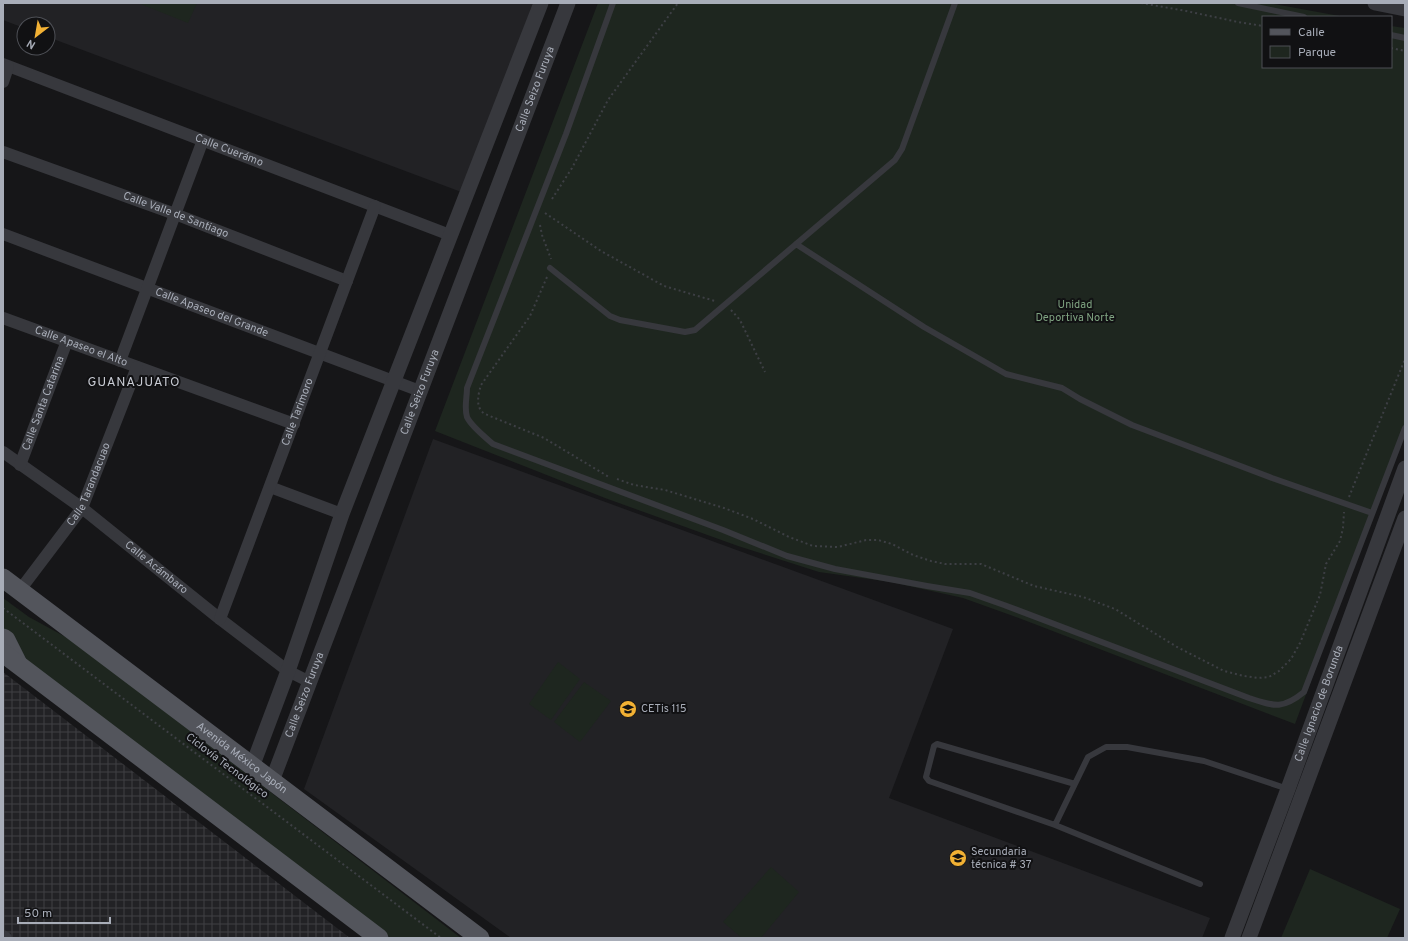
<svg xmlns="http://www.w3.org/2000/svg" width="1408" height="941" font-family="Overpass,sans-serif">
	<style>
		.built { fill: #222225 }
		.industrial { fill: url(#industrial-grid) }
		.park { fill: #1e261f }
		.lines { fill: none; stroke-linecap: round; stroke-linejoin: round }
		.path { stroke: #3d3f44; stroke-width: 2; stroke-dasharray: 2 3; stroke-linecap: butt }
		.service { stroke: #37383d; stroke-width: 6 }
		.minor { stroke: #37383d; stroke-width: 12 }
		.tertiary { stroke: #37383d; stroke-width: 15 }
		.primary { stroke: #53555c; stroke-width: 19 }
		.labels { text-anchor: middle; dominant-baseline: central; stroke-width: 4; stroke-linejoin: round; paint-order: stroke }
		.street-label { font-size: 11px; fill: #a8adb8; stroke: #111113 }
		.park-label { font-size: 11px; fill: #7fa381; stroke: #111113 }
		.poi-label { font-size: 11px; fill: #a8adb8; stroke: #111113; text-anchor: start }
		.quarter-label { font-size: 13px; letter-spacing: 1px; fill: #c9ccd4; stroke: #111113 }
	</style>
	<defs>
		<pattern id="industrial-grid" width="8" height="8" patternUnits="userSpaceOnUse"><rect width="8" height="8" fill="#222225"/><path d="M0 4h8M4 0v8" fill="none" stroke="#3f3f43"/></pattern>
	</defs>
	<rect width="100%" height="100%" fill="#161618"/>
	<path class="built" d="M3,3H533L464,193L48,37V24H24V28L3,20Z
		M433,439L953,629L889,798L1210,918L1202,938H511L304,789Z"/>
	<path class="industrial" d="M3,672L350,938H3Z"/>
	<path class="park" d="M138,3H197L188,23Z
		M598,3H1269L1345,17H1263V67H1391V26L1405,28V429L1295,724L1024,620L963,598L891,582L819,572L738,546L605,498L435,431Z
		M3,598L29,617L73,641L461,938H391L258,838L25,659L16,639L3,629Z
		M558,662L580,679L551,720L529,704Z
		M584,682L611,701L580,742L554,722Z
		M771,867L799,892L761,938H742L723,922Z
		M1310,869L1400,909L1387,938H1281Z"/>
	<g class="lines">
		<path class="path" d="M1141,3L1186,11L1238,22L1263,26
			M1391,48L1405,51
			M552,199L572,168L608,100L678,3
			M545,213L601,251L664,286L715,301
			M540,225L542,235L551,259
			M547,277L530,316L481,385C478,395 475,408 485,414L544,438L609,477
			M731,310L740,320L765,372
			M617,479L634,485L665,490L724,508L753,519L789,537L813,546L838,547L866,540H878L892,544L913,555L931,561L945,564H981L1034,586L1083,597L1115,609L1177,647L1224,671L1244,676L1258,678L1269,677L1279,671L1291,659L1300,643L1320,595L1326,564L1340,541L1343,528L1344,512
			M1349,497L1405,359
			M3,608L441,938"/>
		<path class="service" d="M613,3L566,134L467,388C467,397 464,408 467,417C471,426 485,437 493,444L723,530L787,556L835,569L927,586L970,593L1004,605L1249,698C1274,706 1282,710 1304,692L1405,428
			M1238,3L1304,17
			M1391,35L1405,38
			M796,244L924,327L1006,374L1062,388L1080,399L1132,425L1272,478L1372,513
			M550,268L610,316L620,320L685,332L695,330L895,160L902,149L955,3
			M1075,784L937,744L934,746L926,777L929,781L1055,825L1200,884
			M1055,825L1088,757L1106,747H1127L1204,761L1288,789"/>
		<g class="minor">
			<path id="s1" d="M3,64L450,235"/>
			<path d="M3,82L8,67"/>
			<path id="s2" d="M3,152L175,214L347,281"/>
			<path id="s3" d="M3,234L420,391"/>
			<path id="s4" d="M3,318L294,424"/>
			<path d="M120,361L203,140"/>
			<path id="s5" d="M3,452L82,508L220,619L288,671L310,682"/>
			<path id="s6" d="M20,465L67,341"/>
			<path d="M270,487L342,514"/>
			<path id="s7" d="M20,590L82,508L137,367"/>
			<path id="s8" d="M220,619L375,206"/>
			<path d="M3,936L6,938"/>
		</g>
		<g class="tertiary">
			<path d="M1375,3L1405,9"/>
			<path d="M252,767L288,671L342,514L541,3"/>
			<path id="s9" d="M272,781L568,3"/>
			<path id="s10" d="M1232,938L1288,789L1405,468"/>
			<path d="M1249,938L1405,518"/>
		</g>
		<g class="primary">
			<path id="s11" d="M3,578L480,938"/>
			<path d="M3,638L6,640L18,664"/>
			<path d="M3,653L379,938"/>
		</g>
	</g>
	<defs>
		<g id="school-disc" transform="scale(0.9)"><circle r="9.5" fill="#f2b134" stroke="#111113"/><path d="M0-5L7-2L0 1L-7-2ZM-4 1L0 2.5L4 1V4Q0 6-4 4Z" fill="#111"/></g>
	</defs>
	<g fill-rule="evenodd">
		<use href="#school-disc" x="628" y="709"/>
		<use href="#school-disc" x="958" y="858"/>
	</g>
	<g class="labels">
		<g class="street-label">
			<text stroke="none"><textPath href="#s9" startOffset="740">Calle Seizo Furuya</textPath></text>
			<text stroke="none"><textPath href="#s1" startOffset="242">Calle Cuerámo</textPath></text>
			<text stroke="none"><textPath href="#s2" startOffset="184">Calle Valle de Santiago</textPath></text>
			<text stroke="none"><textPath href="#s3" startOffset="223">Calle Apaseo del Grande</textPath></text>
			<text stroke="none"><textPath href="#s4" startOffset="83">Calle Apaseo el Alto</textPath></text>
			<text stroke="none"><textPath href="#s9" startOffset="416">Calle Seizo Furuya</textPath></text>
			<text stroke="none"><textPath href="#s6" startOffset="66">Calle Santa Catarina</textPath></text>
			<text stroke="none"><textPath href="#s8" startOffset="221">Calle Tarimoro</textPath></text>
			<text stroke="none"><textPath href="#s7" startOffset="127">Calle Tarandacuao</textPath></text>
			<text stroke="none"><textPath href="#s5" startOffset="192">Calle Acámbaro</textPath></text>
			<text stroke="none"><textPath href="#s9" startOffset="92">Calle Seizo Furuya</textPath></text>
			<text stroke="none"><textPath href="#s10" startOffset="250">Calle Ignacio de Borunda</textPath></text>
			<text stroke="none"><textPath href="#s11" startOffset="299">Avenida México Japón</textPath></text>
			<text transform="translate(227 766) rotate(37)">Ciclovía Tecnológico</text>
		</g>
		<g class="park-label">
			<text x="1075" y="305">Unidad<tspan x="1075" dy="13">Deportiva Norte</tspan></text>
		</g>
		<g class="poi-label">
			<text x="641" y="709">CETis 115</text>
			<text x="971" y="852">Secundaria<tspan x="971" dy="13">técnica # 37</tspan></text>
		</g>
		<g class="quarter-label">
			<text x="134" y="383">GUANAJUATO</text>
		</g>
	</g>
	<rect width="1408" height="941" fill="none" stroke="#a8adb8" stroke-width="8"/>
	<rect x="1262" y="16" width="130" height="52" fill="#111113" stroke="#4d4f55"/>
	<rect x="1270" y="29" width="20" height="6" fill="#53555c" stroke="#4d4f55"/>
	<text x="1298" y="36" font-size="12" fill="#a8adb8">Calle</text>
	<rect x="1270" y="46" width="20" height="12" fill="#1e261f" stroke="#4d4f55"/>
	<text x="1298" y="56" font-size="12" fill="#a8adb8">Parque</text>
	<g transform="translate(36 36) rotate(211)"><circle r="19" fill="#111113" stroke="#4d4f55"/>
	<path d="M0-3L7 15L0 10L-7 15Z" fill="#f2b134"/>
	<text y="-6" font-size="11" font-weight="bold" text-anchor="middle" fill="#a8adb8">N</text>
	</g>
	<path d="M18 917v6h92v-6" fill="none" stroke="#a8adb8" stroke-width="2"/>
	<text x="24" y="917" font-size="12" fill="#a8adb8" stroke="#111113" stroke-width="3" paint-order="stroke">50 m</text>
</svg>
